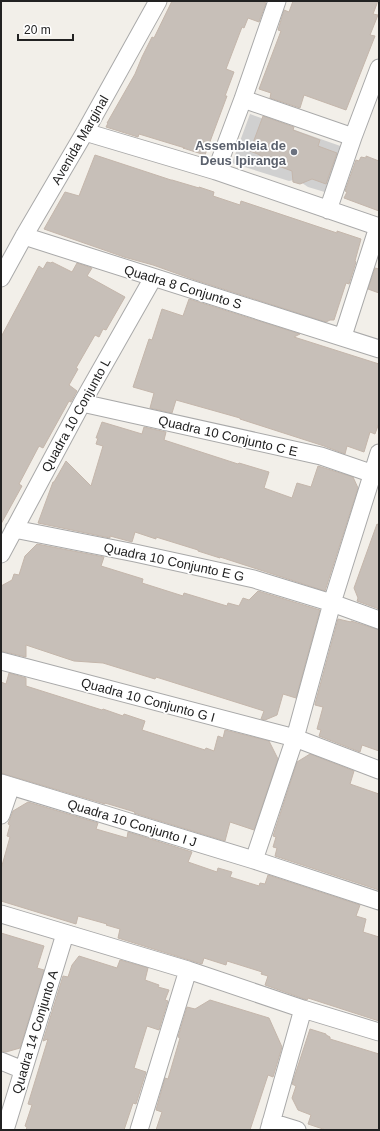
<svg xmlns="http://www.w3.org/2000/svg" width="380" height="1131" font-family="Arial,sans-serif">
	<style>
		.religious { fill: #d0d0d0 }
		.building { fill: #c7bfb8; stroke: #c4b6ab }
		.lines { fill: none; stroke-linecap: round; stroke-linejoin: round }
		.minor-casing { stroke: #a9a9a9; stroke-width: 19 }
		.minor { stroke: #fff; stroke-width: 17 }
		.worship-dot { fill: #6b7280; stroke: #fff; stroke-width: 1.5 }
		.labels { text-anchor: middle; dominant-baseline: central; stroke-width: 3.5; stroke-linejoin: round; paint-order: stroke }
		.street-label { font-size: 13px; fill: #222; stroke: #fff }
		.worship-label { font-size: 13px; font-weight: bold; fill: #5b616d; stroke: #fff; text-anchor: end }
	</style>
	<rect width="100%" height="100%" fill="#f2efe9"/>
	<path class="religious" d="M250,114L346,148L328,193L308,187L302,183L294,180L289,181L232,163Z"/>
	<path class="building" d="M172,1H262L266,3L259,22L248,18L244,28L242,27L226,69L234,72L225,96H227L205,155L183,148H185L139,134L138,137L106,127L108,123H107L135,74L142,57L152,37L154,38Z
		M293,1H378L373,14L378,15L370,35L375,36L346,110L304,95L300,108L270,98L271,93L259,89L281,31L278,30L284,10L289,12Z
		M263,116L294,127L293,130L320,140L318,146L337,153L326,184L312,179L300,184L293,182L292,171L262,160L263,157L260,156V155L250,151Z
		M95,155L171,180H172L199,188V187L214,192L213,196L240,205L241,201L337,233V231L361,239L355,261L356,262L349,284L346,283L334,320H330L326,322L195,280L153,265L124,257L44,229L65,192L79,196Z
		M366,156L379,161V211L344,198L347,192L345,191L356,160L359,161L361,157L366,158Z
		M47,262L51,263L52,262L72,272L77,263L92,268L87,276L125,297L106,330L103,329L99,337L95,335L76,368L78,369L69,385L77,391L71,402L69,401L43,448L39,446L19,484L22,486L1,524V337L39,266L43,269Z
		M375,268L379,269V293L368,289Z
		M189,299L300,334L294,337L379,364V423L375,434L370,432L364,452L347,446L345,454L324,446L240,419V418L176,400L172,413L150,408L154,393L133,387L149,339L152,340L162,309L183,316Z
		M102,422L142,434L144,427L166,432L164,440L238,464L239,463L269,472L264,488L292,498L297,483L311,487L318,466L353,477L358,488L325,591L220,557V558L198,551V550L156,537V539L135,532L132,542L110,536V538L38,523L53,482H54L66,461L91,486L103,446L96,444L98,438H96Z
		M377,524L379,525V609L357,601L358,598L354,588Z
		M37,544L104,557L101,566L143,579L142,583L183,596L184,593L227,606L228,603L239,606L243,598L249,600L258,591L320,610L296,698L283,694L277,715L265,720L261,719L264,711L156,677L155,679L103,663L74,661L26,645V657L1,651V586L12,580L14,574L19,575L25,556Z
		M338,619L351,622V621L379,630V751L362,745L360,752L319,736L321,730L317,729L323,707L315,705V704Z
		M9,673L26,678V686L102,710L103,709L123,716L124,714L145,721L142,730L205,750L206,748L214,751L218,736L223,738L225,730L269,741L278,759L254,830L230,822L225,841L134,813L135,812L105,803V804L1,773V682L6,684Z
		M310,754L354,771L350,784L379,794V890L275,856L277,848L273,847L276,837L273,836L297,762Z
		M28,802L98,823L96,829L127,838L128,832L192,852L188,862L217,872L218,868L232,872L230,877L259,886L260,883L265,884L268,875L360,905L356,916L366,919L363,932L379,937V1021L308,998L307,1000L265,985L268,976L261,974L262,972L259,971L227,961L226,965L204,958L202,964L118,938L120,929L106,925L107,924L78,916L76,924L1,901V869L10,837L7,836L10,825L8,824L13,811Z
		M1,933L44,946L37,968L44,970L20,1048L6,1052L1,1051Z
		M79,956L117,968L120,960L148,968L145,980L159,985L158,987L169,990L165,1000L168,1001L159,1030L147,1026L134,1068L146,1072L136,1104L133,1103L124,1130H26L27,1127L25,1126L32,1105L28,1104L48,1039L43,1041L63,976L68,977L72,965Z
		M210,1000L269,1018L282,1047L273,1077L268,1075L250,1130H156L162,1112L156,1110L165,1078L168,1079L180,1038L178,1037L187,1007L195,1009Z
		M310,1029L326,1034V1035L330,1037V1039L379,1054V1130H326L308,1124L311,1115L298,1110L292,1098L296,1086L292,1084Z"/>
	<g class="lines">
		<g class="minor-casing">
			<path id="minor" d="M243,99L353,137
				M85,132L216,171L379,227
				M216,171L243,99L277,1
				M328,210L353,137L379,68
				M24,236L379,349
				M1,278L24,236L85,132L158,1
				M343,336L378,227
				M82,403L321,456L379,476
				M14,529L135,553L254,579L332,603L379,620
				M1,554L82,403L153,278
				M1,661L295,738L379,770
				M1,783L254,860L379,901
				M1,815L11,786
				M254,860L295,738L332,603L379,453
				M1,914L188,970L303,1009L379,1032
				M1,1061L23,1070
				M271,1122L297,1130
				M5,1130L65,934
				M139,1130L188,970
				M269,1130L303,1009"/>
		</g>
		<use href="#minor" class="minor"/>
	</g>
	<circle class="worship-dot" cx="294" cy="152" r="4"/>
	<g class="labels">
		<g class="street-label">
			<text transform="translate(80 140) rotate(-60)">Avenida Marginal</text>
			<text transform="translate(183 287) rotate(17)">Quadra 8 Conjunto S</text>
			<text transform="translate(76 415) rotate(-61)">Quadra 10 Conjunto L</text>
			<text transform="translate(228 436) rotate(13)">Quadra 10 Conjunto C E</text>
			<text transform="translate(174 562) rotate(12)">Quadra 10 Conjunto E G</text>
			<text transform="translate(148 700) rotate(15)">Quadra 10 Conjunto G I</text>
			<text transform="translate(132 823) rotate(17)">Quadra 10 Conjunto I J</text>
			<text transform="translate(35 1032) rotate(-73)">Quadra 14 Conjunto A</text>
		</g>
		<g class="worship-label">
			<text x="286" y="145">Assembleia de<tspan x="286" dy="15">Deus Ipiranga</tspan></text>
		</g>
	</g>
	<rect width="380" height="1131" fill="none" stroke="#222222" stroke-width="4"/>
	<path d="M18 34v6h55v-6" fill="none" stroke="#222222" stroke-width="2"/>
	<text x="24" y="34" font-size="12" fill="#222222" stroke="#ffffff" stroke-width="3" paint-order="stroke">20 m</text>
</svg>
